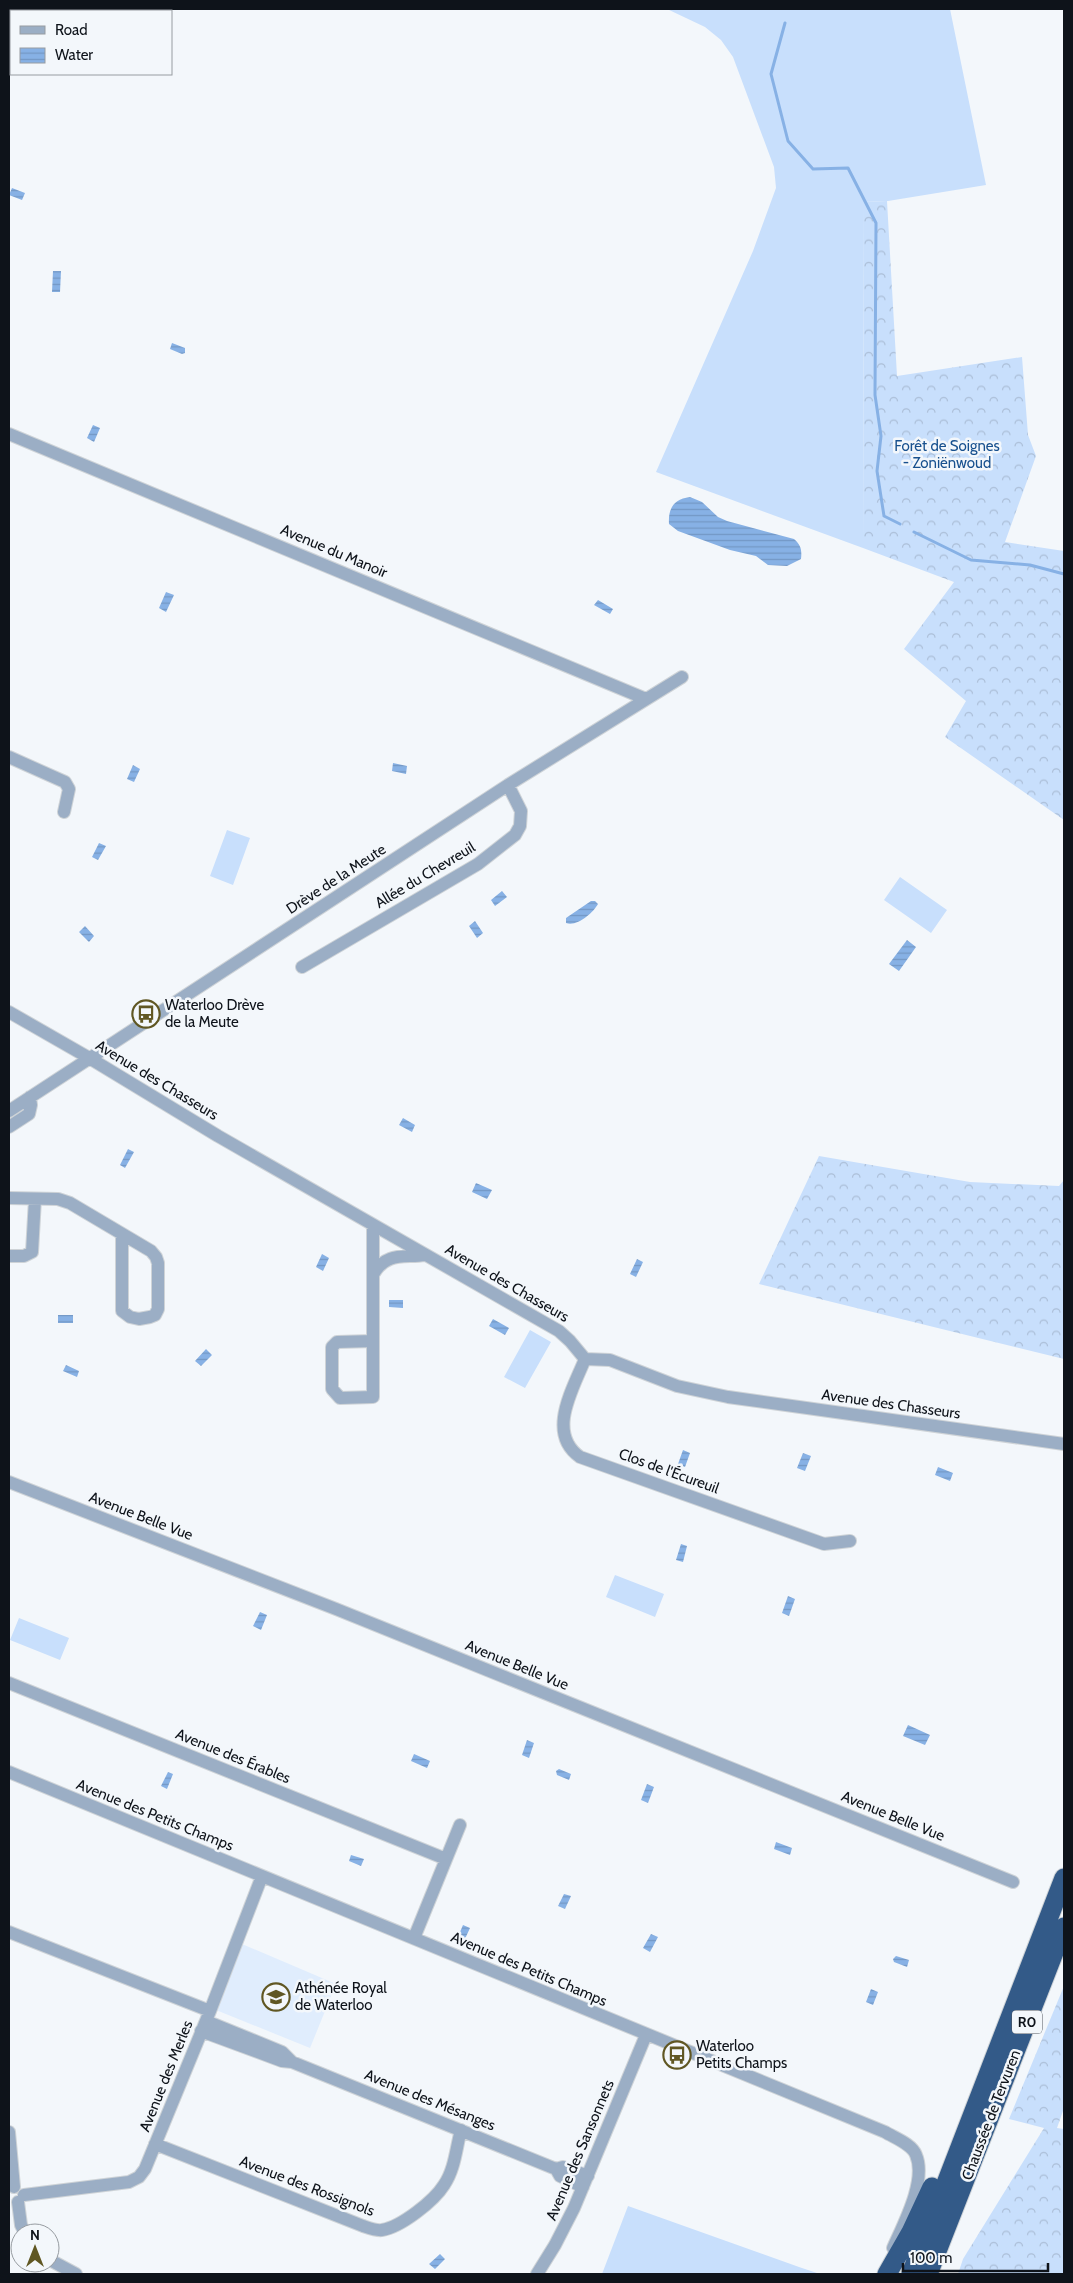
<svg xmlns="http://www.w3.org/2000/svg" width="1073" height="2283" font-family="Cabin,sans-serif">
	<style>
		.built { fill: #e0edfd }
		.grass { fill: #c8dffc }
		.forest { fill: url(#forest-crowns) }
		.water { fill: url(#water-rules) }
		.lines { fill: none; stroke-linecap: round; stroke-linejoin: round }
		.stream { stroke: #87b1e5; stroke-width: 3 }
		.minor-casing { stroke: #ced3d7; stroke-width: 14 }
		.highway-casing { stroke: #ced3d7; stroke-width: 21 }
		.minor { stroke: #9baec5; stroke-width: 12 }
		.highway { stroke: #335a88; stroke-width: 19 }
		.labels { text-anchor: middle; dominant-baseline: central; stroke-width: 5; stroke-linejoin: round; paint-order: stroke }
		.shield { fill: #f3f7fb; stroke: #53575e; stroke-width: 1 }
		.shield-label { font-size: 14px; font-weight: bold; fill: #0e131a }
		.park-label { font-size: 15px; fill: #17508e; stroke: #f3f7fb }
		.street-label { font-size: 15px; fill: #0e131a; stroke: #f3f7fb }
		.poi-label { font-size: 15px; fill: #0e131a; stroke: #f3f7fb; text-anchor: start }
	</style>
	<defs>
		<pattern id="forest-crowns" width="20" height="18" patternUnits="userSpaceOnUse" patternTransform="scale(1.25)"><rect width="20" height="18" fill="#c8dffc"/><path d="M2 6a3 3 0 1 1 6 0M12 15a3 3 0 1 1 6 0" fill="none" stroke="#abbed7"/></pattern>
		<pattern id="water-rules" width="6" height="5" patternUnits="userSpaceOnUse" patternTransform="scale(1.25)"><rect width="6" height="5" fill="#87b1e5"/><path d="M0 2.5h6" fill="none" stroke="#7397c4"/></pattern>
	</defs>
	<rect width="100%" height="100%" fill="#f3f7fb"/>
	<path class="built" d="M242,1944L336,1984L310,2048L216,2010Z"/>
	<path class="grass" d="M667,9H950L986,185L888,201L864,202L863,548L656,472L753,251L776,188L774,167L733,57L721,40L705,27Z
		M227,830L250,838L233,885L210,876Z
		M900,877L947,910L931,933L884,900Z
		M530,1330L551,1342L525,1388L504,1377Z
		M615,1575L664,1594L655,1617L606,1597Z
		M19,1618L69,1638L60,1660L10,1640Z
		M628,2206L799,2267L820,2274H602Z"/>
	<path class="forest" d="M887,201L897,376L1022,357L1028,435L1036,456L1005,542L1064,551V820L945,737L966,701L904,649L954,582L863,548L864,202Z
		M819,1156L970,1182L1059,1186L1064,1180V1359L759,1284Z
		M1064,1986V2108L1057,2128L1064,2129V2274H958L963,2259L1044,2128L1009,2119Z"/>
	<path class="water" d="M12,188L25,193L22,200L9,195Z
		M53,271H61L60,292H52Z
		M172,343L185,348V353L182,354L170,349Z
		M93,425L100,428L94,442L87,438Z
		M690,497L702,502L718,517L727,521L794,539C801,545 802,550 801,559L787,566L768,565L756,556L730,550L678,531L669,524C668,508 674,499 690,497Z
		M166,592L174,595L166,612L159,608Z
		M598,600L613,609L610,614L594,605Z
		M393,763L407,766L406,774L392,771Z
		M133,765L140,769L134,782L127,779Z
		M99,843L106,846L98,860L92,857Z
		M502,891L507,897L495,906L491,900Z
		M591,901H595L598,904C593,913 577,927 566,923V918Z
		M475,921L483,933L477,938L469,926Z
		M85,926L94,936L89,942L79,932Z
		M907,940L916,947L899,971L889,964Z
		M403,1118L415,1125L412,1132L399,1125Z
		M128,1149L134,1152L125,1168L120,1165Z
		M476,1183L492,1190L487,1199L472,1192Z
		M322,1254L329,1258L323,1271L316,1267Z
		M637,1259L643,1262L636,1277L630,1274Z
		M389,1300H403V1308L389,1307Z
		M58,1315H73V1323H58Z
		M493,1319L509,1328L505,1335L489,1326Z
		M206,1349L212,1355L201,1366L195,1361Z
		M66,1365L79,1371L77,1377L63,1371Z
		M683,1450L690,1453L685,1467L678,1464Z
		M803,1453L811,1456L805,1471L797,1468Z
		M938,1467L953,1473L950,1481L935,1475Z
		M681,1544L687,1546L683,1562L676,1560Z
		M788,1596L795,1599L789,1616L782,1613Z
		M260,1612L267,1615L261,1630L253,1626Z
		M908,1725L930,1735L925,1745L903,1736Z
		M527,1740L534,1743L529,1758L522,1755Z
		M414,1754L430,1761L427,1768L411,1761Z
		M559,1769L571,1774L569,1780L557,1775L556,1771Z
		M168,1772L173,1774L167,1789L161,1786Z
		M647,1784L654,1787L648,1803L641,1800Z
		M776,1842L792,1848L790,1855L774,1849Z
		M351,1855L364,1859L361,1866L349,1861Z
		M564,1894L571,1896L565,1909L558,1906Z
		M463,1925L470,1928L464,1941L457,1939Z
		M651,1934L658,1937L650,1952L643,1948Z
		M896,1956L909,1960L907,1967L894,1962L893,1959Z
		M871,1989L878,1992L873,2005L866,2002Z
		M440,2254L445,2259L435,2269L429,2264Z"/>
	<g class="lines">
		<path class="stream" d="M785,23L771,74L788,141L813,169L848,168L876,223L875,395L881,436L877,471L884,516L900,524
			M914,532L971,560L1030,565L1064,574"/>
		<g class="minor-casing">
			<path id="minor" d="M9,434L646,699
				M9,757L65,782L69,789L64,812
				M302,967L478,864L515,835L520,826L521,811L508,785
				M9,1012L91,1059L218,1136L559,1331L570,1341L585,1359L610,1360L677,1386L728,1397L1064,1444
				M9,1111L508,785L682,677
				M9,1127L29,1114L31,1105L30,1097
				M9,1198L58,1199L70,1203L151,1251L156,1257L158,1263V1309L155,1315L150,1317L139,1319L130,1317L122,1311V1235
				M9,1256H24L32,1252L35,1199
				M374,1273C387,1252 403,1258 425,1255
				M373,1341L337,1342L332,1347V1389L340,1398L373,1397V1225
				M585,1359C573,1389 546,1433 580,1457L824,1544L850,1541
				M9,1482L336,1609L1013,1882
				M9,1683L446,1859
				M9,1772L885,2132C895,2138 912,2144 916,2155C927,2181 903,2225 893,2248
				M9,1932L210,2011
				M414,1938L460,1825
				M206,2021L282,2052L292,2062
				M201,2031L282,2061L292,2062L556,2169L563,2167L588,2176
				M9,2132L14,2187
				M155,2144L363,2226C369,2228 377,2231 382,2230C401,2227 434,2201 444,2185C455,2169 456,2148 461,2130
				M556,2169L560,2176L583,2187
				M24,2195L129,2182L139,2177L145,2169L210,2011L262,1876
				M18,2202L21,2225L25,2233
				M50,2260L76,2274
				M537,2274L555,2245L574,2208L646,2035"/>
		</g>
		<g class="highway-casing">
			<path id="highway" d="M887,2274L911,2232L932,2187
				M911,2274L1064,1878
				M928,2274L1064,1927"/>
		</g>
		<use href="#minor" class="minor"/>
		<use href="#highway" class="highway"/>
	</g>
	<defs>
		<g id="bus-ring" transform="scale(1.4375)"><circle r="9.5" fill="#f3f7fb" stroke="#605723" stroke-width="1.5"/><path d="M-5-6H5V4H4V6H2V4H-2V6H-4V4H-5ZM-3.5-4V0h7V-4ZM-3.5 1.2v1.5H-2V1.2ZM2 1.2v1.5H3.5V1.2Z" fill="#605723"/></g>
		<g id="school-ring" transform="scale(1.4375)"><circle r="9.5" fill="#f3f7fb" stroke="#605723" stroke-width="1.5"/><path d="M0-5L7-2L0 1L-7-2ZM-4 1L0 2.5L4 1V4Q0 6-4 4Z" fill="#605723"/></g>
	</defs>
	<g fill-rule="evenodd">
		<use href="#bus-ring" x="146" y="1014"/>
		<use href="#school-ring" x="276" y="1997"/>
		<use href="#bus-ring" x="677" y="2055"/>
	</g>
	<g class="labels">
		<rect class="shield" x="1012" y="2010.5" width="30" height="23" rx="4"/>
		<g class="shield-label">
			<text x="1027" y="2022">R0</text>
		</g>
		<g class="park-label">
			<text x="947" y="446">Forêt de Soignes<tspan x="947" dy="17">- Zoniënwoud</tspan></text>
		</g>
		<g class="street-label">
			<text transform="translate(334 551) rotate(23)">Avenue du Manoir</text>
			<text transform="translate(425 875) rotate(-31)">Allée du Chevreuil</text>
			<text transform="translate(336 879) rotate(-33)">Drève de la Meute</text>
			<text transform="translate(157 1080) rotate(31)">Avenue des Chasseurs</text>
			<text transform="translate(507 1283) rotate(30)">Avenue des Chasseurs</text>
			<text transform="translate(891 1404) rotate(8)">Avenue des Chasseurs</text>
			<text transform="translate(669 1471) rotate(20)">Clos de l'Écureuil</text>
			<text transform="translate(141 1516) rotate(21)">Avenue Belle Vue</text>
			<text transform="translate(517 1665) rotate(22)">Avenue Belle Vue</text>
			<text transform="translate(233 1756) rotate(22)">Avenue des Érables</text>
			<text transform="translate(155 1815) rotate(22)">Avenue des Petits Champs</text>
			<text transform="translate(893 1816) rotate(22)">Avenue Belle Vue</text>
			<text transform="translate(529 1969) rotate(23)">Avenue des Petits Champs</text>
			<text transform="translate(166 2076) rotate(-68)">Avenue des Merles</text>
			<text transform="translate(430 2100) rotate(22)">Avenue des Mésanges</text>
			<text transform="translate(991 2115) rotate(-69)">Chaussée de Tervuren</text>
			<text transform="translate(580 2150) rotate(-67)">Avenue des Sansonnets</text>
			<text transform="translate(307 2186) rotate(21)">Avenue des Rossignols</text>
		</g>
		<g class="poi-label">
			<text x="165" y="1005">Waterloo Drève<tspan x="165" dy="17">de la Meute</tspan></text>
			<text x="295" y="1988">Athénée Royal<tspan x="295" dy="17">de Waterloo</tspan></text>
			<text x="696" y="2046">Waterloo<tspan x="696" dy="17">Petits Champs</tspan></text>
		</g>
	</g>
	<rect width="1073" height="2283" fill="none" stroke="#0e131a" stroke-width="20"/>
	<rect x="10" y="10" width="162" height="65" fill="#f3f7fb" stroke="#979ca1"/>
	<rect x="20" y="26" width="25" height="8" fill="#9baec5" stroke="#979ca1"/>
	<text x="55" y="35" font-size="15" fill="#0e131a">Road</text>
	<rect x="20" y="48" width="25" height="15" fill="url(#water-rules)" stroke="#979ca1"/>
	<text x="55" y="60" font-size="15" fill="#0e131a">Water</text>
	<g transform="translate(35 2248)"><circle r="24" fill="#f3f7fb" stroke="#979ca1"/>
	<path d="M0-4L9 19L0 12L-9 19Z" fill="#605723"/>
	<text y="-8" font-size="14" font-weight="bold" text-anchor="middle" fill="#0e131a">N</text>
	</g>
	<path d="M903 2263v8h145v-8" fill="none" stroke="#0e131a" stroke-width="2.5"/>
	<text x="910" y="2263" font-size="15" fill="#0e131a" stroke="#f3f7fb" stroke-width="4" paint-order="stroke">100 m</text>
</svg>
